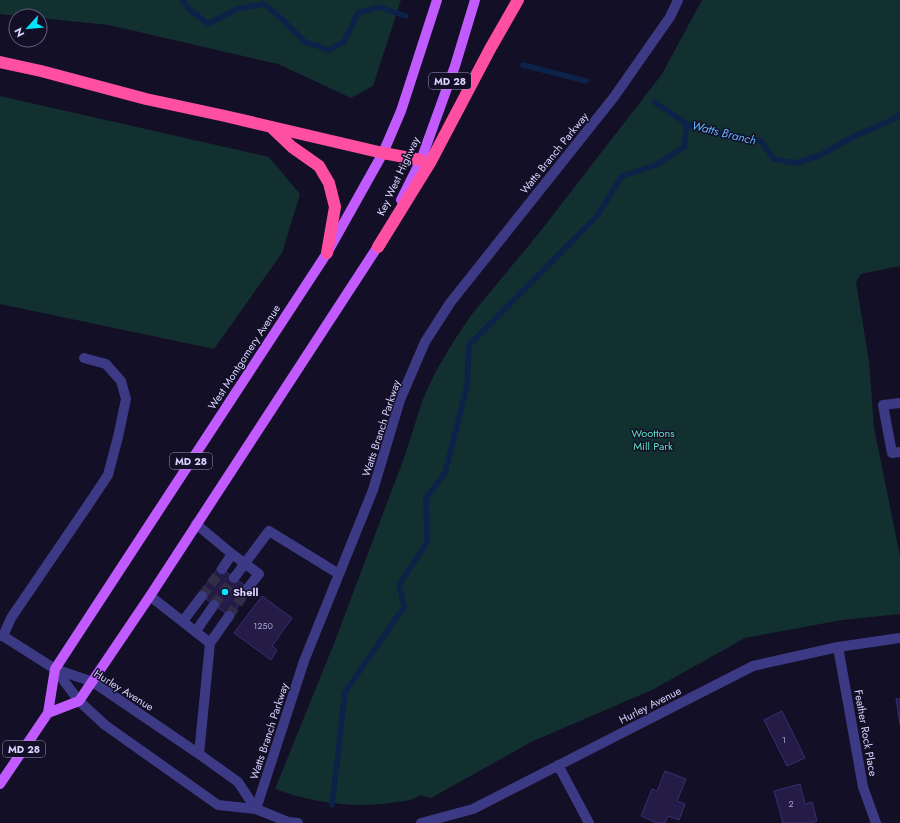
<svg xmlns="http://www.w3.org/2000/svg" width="900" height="823" font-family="Jost,sans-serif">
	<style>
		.green { fill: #12302f }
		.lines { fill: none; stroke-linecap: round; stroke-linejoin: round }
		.stream { stroke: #0c2248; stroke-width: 5.5 }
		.building { fill: #241b47; stroke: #3b2d73 }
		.minor-tunnel { stroke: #312d47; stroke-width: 10; stroke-dasharray: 10 5; stroke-linecap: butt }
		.minor { stroke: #3d3a85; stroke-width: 10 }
		.major { stroke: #c25bff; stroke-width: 10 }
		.highway { stroke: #ff4fa3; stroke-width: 12 }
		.poi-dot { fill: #00e5ff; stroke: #130f26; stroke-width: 1.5 }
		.labels { text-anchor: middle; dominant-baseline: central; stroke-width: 3; stroke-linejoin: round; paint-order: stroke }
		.number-label { font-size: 9px; fill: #aca6d1 }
		.shield { fill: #130f26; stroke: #9e99be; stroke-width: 1 }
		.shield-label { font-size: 10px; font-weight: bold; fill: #d9d4ff }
		.street-label { font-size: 11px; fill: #d9d4ff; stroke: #130f26 }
		.park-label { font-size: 11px; fill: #5fe0c0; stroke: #130f26 }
		.poi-label { font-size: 11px; font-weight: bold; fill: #d9d4ff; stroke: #130f26; text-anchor: start }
		.water-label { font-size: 12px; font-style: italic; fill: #62b6ff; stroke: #130f26 }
	</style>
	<rect width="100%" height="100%" fill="#130f26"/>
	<path class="green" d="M0,0H401L373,86L351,98L278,64L109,25L40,18V16H18L0,14Z
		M702,0H900V266L861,274L856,282L869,361L874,428L900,556V614L842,620L745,638L652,690L531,742L431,798L420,795C414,800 405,801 397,802C356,809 314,803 275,789L333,646L404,458L423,399L436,371L455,339L472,314L539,233L662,74Z
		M0,96L269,157L300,194L282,253L214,349L0,304Z"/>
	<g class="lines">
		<path class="stream" d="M182,0L189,9L208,24L237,9L264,4L283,20L305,42L329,50L344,42L358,13L379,7L406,16
			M523,65L586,81
			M654,102L687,124L710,132L761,141L774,159L795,163L818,156L855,136L894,119L900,115
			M332,805L345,692L404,607L399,585L427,542L426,498L445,473L467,386L469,345L597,216L622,176L656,165L684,147L687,124"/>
	</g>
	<path class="building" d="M219,567L250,589L231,617L199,594Z
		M262,596L292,618L272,646L277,650L271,660L234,633Z
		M896,699H900V724Z
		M782,711L805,758L787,766L764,720Z
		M665,771L686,779L677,801L685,804L679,820L668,816L665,823H657L641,816L652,789L657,791Z
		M800,784L805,804L812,802L817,821L810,823H783L774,791Z"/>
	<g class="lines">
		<path class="minor-tunnel" d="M202,596L222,569
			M214,605L234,578
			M229,616L248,588"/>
		<path class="minor" d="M900,403L883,405L892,453L900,452
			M196,524L232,554
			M222,569L232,554L259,574L248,588
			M234,578L269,531L339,574
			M150,596L210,643L199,754
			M183,621L202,596
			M196,631L214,605
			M0,636H3L55,669L93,682L199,754L238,782L256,809
			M3,636L11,618L88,505L108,475L118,437L126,399L121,381L106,364L84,358
			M210,643L229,616
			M838,647L863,787L876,823
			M55,669L79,701L105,725L218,805L256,809L288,822L298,823
			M558,765L589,823
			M256,809L304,661L373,490L400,400L425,342L450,303L614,97L670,17L678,0
			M421,823L473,809L753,666L838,647L900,638"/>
		<path class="major" d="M401,200L421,160L455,66L475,0
			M48,713L79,701L150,596L382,240
			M0,784L48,713L55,669L327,253L383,153L401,111L437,0"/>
		<path class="highway" d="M0,62L41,71L146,99L225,116L383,153L421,160
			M271,127L292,147L319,166L329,183L335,207L327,253
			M378,247L431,161L490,49L518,0"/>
	</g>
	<circle class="poi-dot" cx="225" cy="592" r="4"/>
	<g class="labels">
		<g class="number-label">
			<text x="263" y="625">1250</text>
			<text x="784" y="739">1</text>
			<text x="791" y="803">2</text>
		</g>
		<g class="shield">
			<rect x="429" y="73" width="42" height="16" rx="3"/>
			<rect x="170" y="453" width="42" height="16" rx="3"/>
			<rect x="3" y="741" width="42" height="16" rx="3"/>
		</g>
		<g class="shield-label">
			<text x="450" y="81">MD 28</text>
			<text x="191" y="461">MD 28</text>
			<text x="24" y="749">MD 28</text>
		</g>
		<g class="street-label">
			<text transform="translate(554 153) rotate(-51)">Watts Branch Parkway</text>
			<text transform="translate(398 176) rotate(-65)">Key West Highway</text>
			<text transform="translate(244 357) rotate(-57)">West Montgomery Avenue</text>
			<text transform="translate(381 428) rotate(-72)">Watts Branch Parkway</text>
			<text transform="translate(124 690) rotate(32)">Hurley Avenue</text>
			<text transform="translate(650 705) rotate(-27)">Hurley Avenue</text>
			<text transform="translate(269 731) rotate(-72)">Watts Branch Parkway</text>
			<text transform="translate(866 733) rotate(80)">Feather Rock Place</text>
		</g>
		<g class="park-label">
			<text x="653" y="433">Woottons<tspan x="653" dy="13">Mill Park</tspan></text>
		</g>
		<g class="poi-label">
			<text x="233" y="592">Shell</text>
		</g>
		<g class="water-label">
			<text transform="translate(724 133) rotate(14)">Watts Branch</text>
		</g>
	</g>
	<g transform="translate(28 28) rotate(243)"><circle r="19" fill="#130f26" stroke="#625e7d"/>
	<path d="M0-3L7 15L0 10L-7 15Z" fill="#00e5ff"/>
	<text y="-6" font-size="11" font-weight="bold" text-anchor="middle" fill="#d9d4ff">N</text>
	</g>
</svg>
